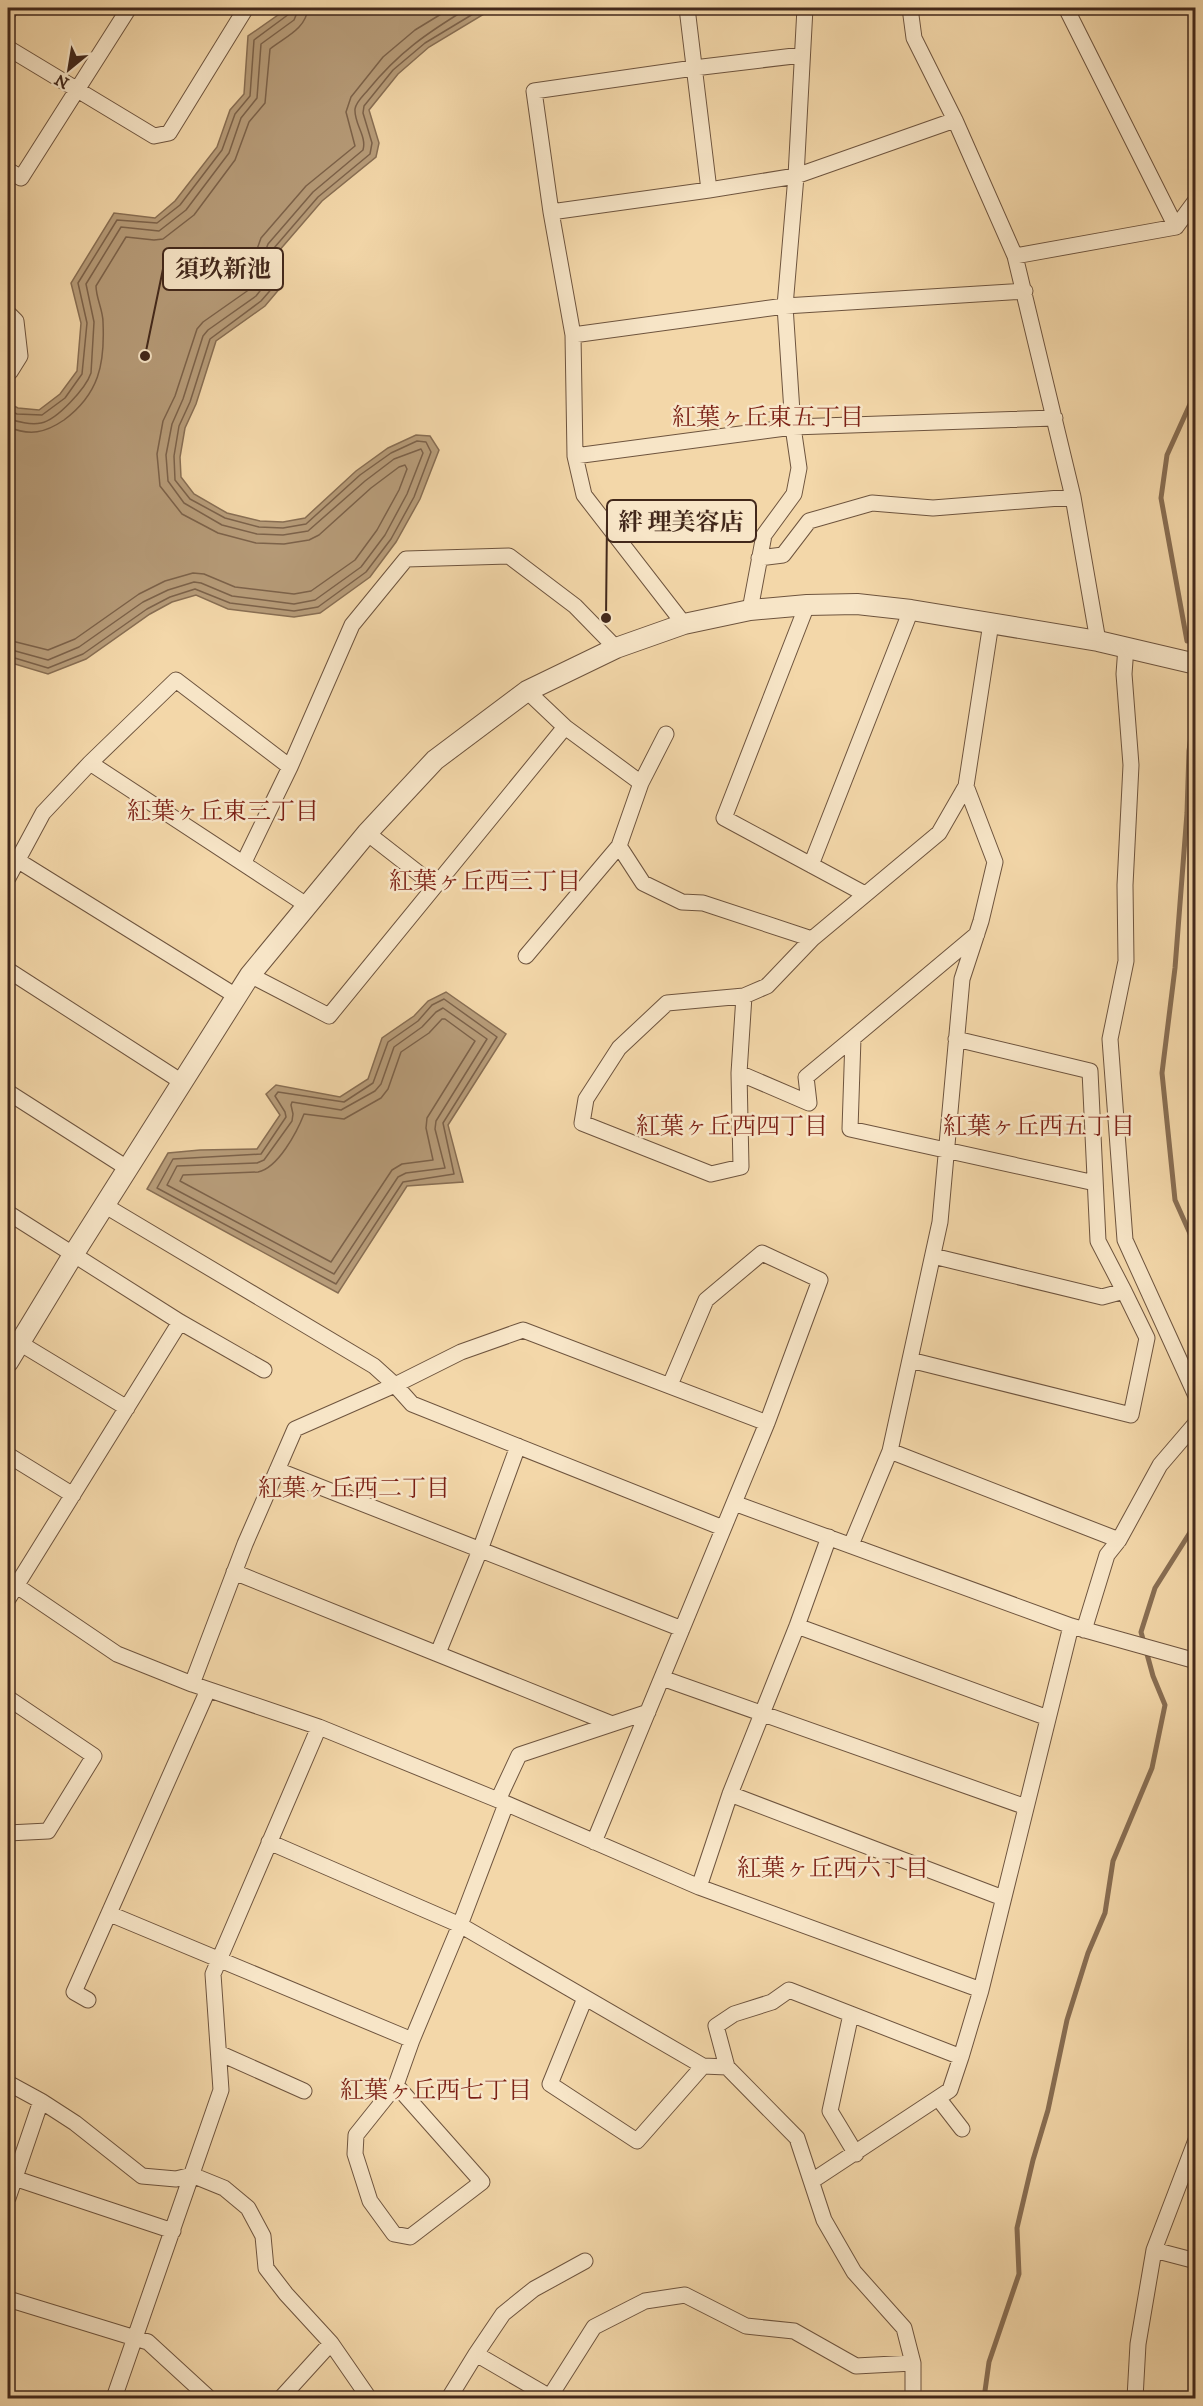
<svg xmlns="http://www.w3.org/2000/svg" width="1203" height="2406" font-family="'IM FELL DW Pica','Noto Serif JP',serif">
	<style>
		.water { fill: #b79c79; stroke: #886e53; stroke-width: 1.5 }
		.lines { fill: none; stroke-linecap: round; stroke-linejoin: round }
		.shore { stroke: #7c624a; stroke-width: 1.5 }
		.stream { stroke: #886e53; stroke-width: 5 }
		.minor-casing { stroke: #6e543e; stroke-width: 17 }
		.tertiary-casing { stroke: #6e543e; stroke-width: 22 }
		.minor { stroke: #f7e5c7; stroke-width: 15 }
		.tertiary { stroke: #f7e5c7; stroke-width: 20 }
		.labels { text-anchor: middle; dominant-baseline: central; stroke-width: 5; stroke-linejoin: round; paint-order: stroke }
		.neighbourhood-label { font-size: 24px; fill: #7a1f14; stroke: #f7e5c7 }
		.leader { fill: none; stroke: #42281b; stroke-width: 2 }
		.callout-dot { fill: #42281b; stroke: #f7e5c7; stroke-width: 2 }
		.callout { fill: #f7e5c7; stroke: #42281b; stroke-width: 2 }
		.callout-label { font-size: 24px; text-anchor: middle; font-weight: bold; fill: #42281b }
	</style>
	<rect width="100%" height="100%" fill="#f3d7a9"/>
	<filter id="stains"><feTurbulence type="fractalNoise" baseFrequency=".00333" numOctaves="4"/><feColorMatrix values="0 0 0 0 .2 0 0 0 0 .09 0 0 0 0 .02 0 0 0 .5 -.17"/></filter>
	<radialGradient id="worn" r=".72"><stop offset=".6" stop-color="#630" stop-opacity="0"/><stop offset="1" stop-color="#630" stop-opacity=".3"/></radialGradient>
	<path class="water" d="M288,8H494L429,47L398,74L369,110L379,143L376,157L322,201L278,252L281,287L265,306L216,341L196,404L185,428L180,457L181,477L194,494L227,513L260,521L283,522L305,518L356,471L388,448L416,435L430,436L439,450L420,499L396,542L370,577L320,613L294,617L228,609L196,595L172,602L150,614L86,659L48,674L8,662V403L18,408L39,410L60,394L77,371L81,323L71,283L114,213L155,218L175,201L217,147L230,110L244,94L248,36Z
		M446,992L506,1034L448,1125L463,1182L407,1186L338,1293L147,1189L168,1153L200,1150L257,1149L280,1115L266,1094L276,1085L340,1097L368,1079L382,1038L414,1016L428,1001Z"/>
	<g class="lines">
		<path class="shore" d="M8,410L17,414L42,415L65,398L82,374L87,323L78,283L117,220L157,223L180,205L222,150L235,114L250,96L254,40L289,14L291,8
			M8,418C17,422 31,425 41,423C57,420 86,388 91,373L94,322L86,284L121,227L159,231L186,210L229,153L241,118L257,98L261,44L294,20L299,8
			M8,427C30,436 45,433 64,420C99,394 105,364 103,322C103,310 96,298 96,286L126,237L154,240L163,239L194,215L235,160L249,122L265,103L270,49C285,37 306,29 308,8
			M8,640L48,650L75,639L139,594L165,581L193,573L204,574L235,587L294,594L311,591L355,560L377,530L399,490L407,469L405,465L399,467L371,488L319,535L309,540L284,544L256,543L218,533L182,514L160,486L157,454L163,421L175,396L197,329L203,322L250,289L258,279L256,252L261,238L306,186L355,146L346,112L351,97L383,57L415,30L451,8
			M8,649L48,660L79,647L143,602L168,590L194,582L201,583L232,596L294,604L315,600L361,567L385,535L407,494L423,453L421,449L394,459L365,481L308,531L283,535L257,534L222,525L184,503L168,481L166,455L172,424L183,399L203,336L208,330L256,296L267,282L265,252L268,244L313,192L363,150C367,136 354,124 355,109C356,102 363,96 368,90C399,52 427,33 468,8
			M8,656L48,668L83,654L147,609L170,597L195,589L230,603L294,611L318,607L366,572L391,539L414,497L431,452L426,442L417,441L391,453L360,475L306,524L283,528L259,527L225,518L190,499L175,480L174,456L179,426L190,402L210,339L261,301L275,285L272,253L274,248L318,197L370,154L372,143L363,113L364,106L393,70L425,43L483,8
			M444,999L497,1037L443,1123L454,1174L403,1182L336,1284L157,1188L173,1159L261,1154L286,1117L285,1112L275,1096L278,1092L344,1102L373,1083L388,1042L418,1021L432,1005Z
			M443,1008L487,1039L436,1121L435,1129L445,1168L406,1173L398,1177L334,1274L167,1185L177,1166L257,1163L264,1160L292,1121L293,1114L291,1105L292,1102L341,1110L375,1091L381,1084L394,1047L422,1027L436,1012Z
			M442,1019H445L475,1041L427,1118L426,1128L433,1160L402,1164L392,1170L331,1262L180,1181L183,1175L258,1172C278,1168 297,1132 304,1114L344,1119L381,1098L388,1089L401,1052L429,1033Z"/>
		<path class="stream" d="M1187,641L1161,498L1167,455L1196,391
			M1195,705L1189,751L1187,813L1175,968L1162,1073L1175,1200L1196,1247
			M984,2398L989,2362L1019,2274L1017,2228L1033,2160L1048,2110L1067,2020L1088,1953L1105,1913L1113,1861L1152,1768L1165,1705L1153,1676L1141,1632L1155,1588L1196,1523"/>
		<g class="minor-casing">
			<path id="minor" d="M687,8L709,190
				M910,8L914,38L955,120L1015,256L1073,497L1098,641
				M1066,8L1176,227
				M8,13L11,8
				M8,48L154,136L169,133L246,8
				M8,170L21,178L129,8
				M551,212L534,91L694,68L802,55
				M1015,256L1176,227L1196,200
				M8,313L16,321L20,356L10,372
				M573,335L785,306L1025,291
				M575,456L793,427L1055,418
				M759,558L783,555L809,521L872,503L933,508L1073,497
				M807,605L724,818L865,894
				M750,610L764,535L794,494L799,468L793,427L785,306L796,176L805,8
				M684,624L584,495L575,456L573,335L551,212L709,190L796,176L955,120
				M1126,647L1124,674L1131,765L1125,885L1126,961L1110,1039L1125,1240L1196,1396
				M565,727L641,783
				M90,763L308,906
				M367,833L435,886
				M619,846L643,883L682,902L703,903L812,939
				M17,860L236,996
				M244,862L290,767L352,625L406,559L509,556L575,606L616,648
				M811,865L911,610
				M8,878L43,813L90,763L176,680L290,767
				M977,934L853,1038L850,1129L1095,1183
				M526,956L619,846L641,783L666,734
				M8,970L182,1082
				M250,975L329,1016L565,727L527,691
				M744,996L739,1073L741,1167L711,1174L582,1123L586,1099L619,1048L667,1003L744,996L767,986L812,939L939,833L966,786L991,623
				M956,1039L1090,1071L1098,1241L1124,1291
				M739,1073L809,1103L806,1077L853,1038
				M8,1092L127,1168
				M104,1205L374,1366L395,1385L412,1404L723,1528
				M8,1213L180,1322L264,1370
				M8,1336L127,1408
				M910,1360L1131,1415L1147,1338L1124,1291L1102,1297L933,1256
				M890,1451L1119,1540
				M8,1455L73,1495
				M277,1470L682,1629
				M734,1503L1071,1626L1196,1661
				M829,1537L797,1626L730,1794L699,1887L981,1990
				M851,1545L890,1451L940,1222L962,979L981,921L995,862L966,786
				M234,1572L612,1724L648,1712
				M8,1580L117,1654L192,1684L319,1727L213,1974L221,2090L114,2398
				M8,1599L180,1322
				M797,1626L1048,1718
				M1084,1630L1107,1555L1119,1540L1160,1465L1196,1423
				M438,1653L480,1550L518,1446
				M662,1678L1026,1807
				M192,1684L245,1544L295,1429L395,1385L461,1352L523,1330L767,1423
				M8,1698L94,1756L48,1831L8,1833
				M319,1727L498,1800L699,1887
				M730,1794L1003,1898
				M498,1800L519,1755L612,1724
				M269,1842L460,1925L703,2066L727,2067L797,2138L824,2220L854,2272L904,2328L913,2363V2398
				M594,1842L767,1423L820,1280L762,1253L706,1300L670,1385
				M110,1914L412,2040L460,1925L506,1804
				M585,1998L550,2084L637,2141L703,2066
				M88,2000L74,1992L208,1690
				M851,2014L830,2111L856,2154
				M219,2053L304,2091
				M727,2067L716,2026L734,2014L772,2002L789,1990L961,2057L981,1990L1071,1626
				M8,2083L41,2101L75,2123L142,2176L176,2179L192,2175L224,2188L248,2208L263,2236L266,2268L286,2294L331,2343L369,2398
				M396,2085L482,2182L410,2237L394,2234L370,2201L355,2154L356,2135L396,2085L412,2040
				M938,2098L962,2129
				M14,2178L173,2231
				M812,2181L950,2090L961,2057
				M8,2198L41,2101
				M1154,2250L1196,2261
				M8,2299L148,2342L209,2398
				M476,2354L503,2314L534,2289L585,2261
				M281,2398L331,2343
				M449,2398L476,2354L550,2397
				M549,2398L594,2327L645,2301L685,2295L746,2326L794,2331L856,2366L913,2363
				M1135,2398L1138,2344L1154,2250L1196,2140"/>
		</g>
		<g class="tertiary-casing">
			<path id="tertiary" d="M8,859L17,860
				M8,1362L73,1255L250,975L367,833L435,760L527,691L616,648L684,624L750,610L807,605L857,604L911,610L1098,641L1196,664"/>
		</g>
		<use href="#minor" class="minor"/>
		<use href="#tertiary" class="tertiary"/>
	</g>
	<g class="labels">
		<g class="neighbourhood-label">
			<text x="768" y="418">紅葉ヶ丘東五丁目</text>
			<text x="223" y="812">紅葉ヶ丘東三丁目</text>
			<text x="485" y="882">紅葉ヶ丘西三丁目</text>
			<text x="732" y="1127">紅葉ヶ丘西四丁目</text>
			<text x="1039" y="1127">紅葉ヶ丘西五丁目</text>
			<text x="354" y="1489">紅葉ヶ丘西二丁目</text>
			<text x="833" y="1869">紅葉ヶ丘西六丁目</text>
			<text x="436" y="2091">紅葉ヶ丘西七丁目</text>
		</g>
	</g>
	<path class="leader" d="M145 356L163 269M606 618L607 521"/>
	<g class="callout-dot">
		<circle cx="145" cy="356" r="6"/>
		<circle cx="606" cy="618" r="6"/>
	</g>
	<g class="callout">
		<rect x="163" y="248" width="120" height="42" rx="6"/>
		<rect x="607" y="500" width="149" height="42" rx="6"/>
	</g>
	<g class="callout-label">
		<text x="223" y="277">須玖新池</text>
		<text x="681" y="530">絆 理美容店</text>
	</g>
	<rect width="1203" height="2406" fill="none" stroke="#f3d7a9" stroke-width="30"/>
	<rect x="9" y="9" width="1185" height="2388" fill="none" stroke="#42281b" stroke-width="3"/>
	<rect x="15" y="15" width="1173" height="2376" fill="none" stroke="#42281b" stroke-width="1.5"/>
	<g transform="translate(69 69) rotate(210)" stroke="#f7e5c7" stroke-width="4.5" paint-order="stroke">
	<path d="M0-4.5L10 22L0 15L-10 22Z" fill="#42281b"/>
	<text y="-9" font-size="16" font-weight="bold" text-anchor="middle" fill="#42281b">N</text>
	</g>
	<rect width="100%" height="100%" filter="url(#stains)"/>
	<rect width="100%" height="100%" fill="url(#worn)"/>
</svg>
